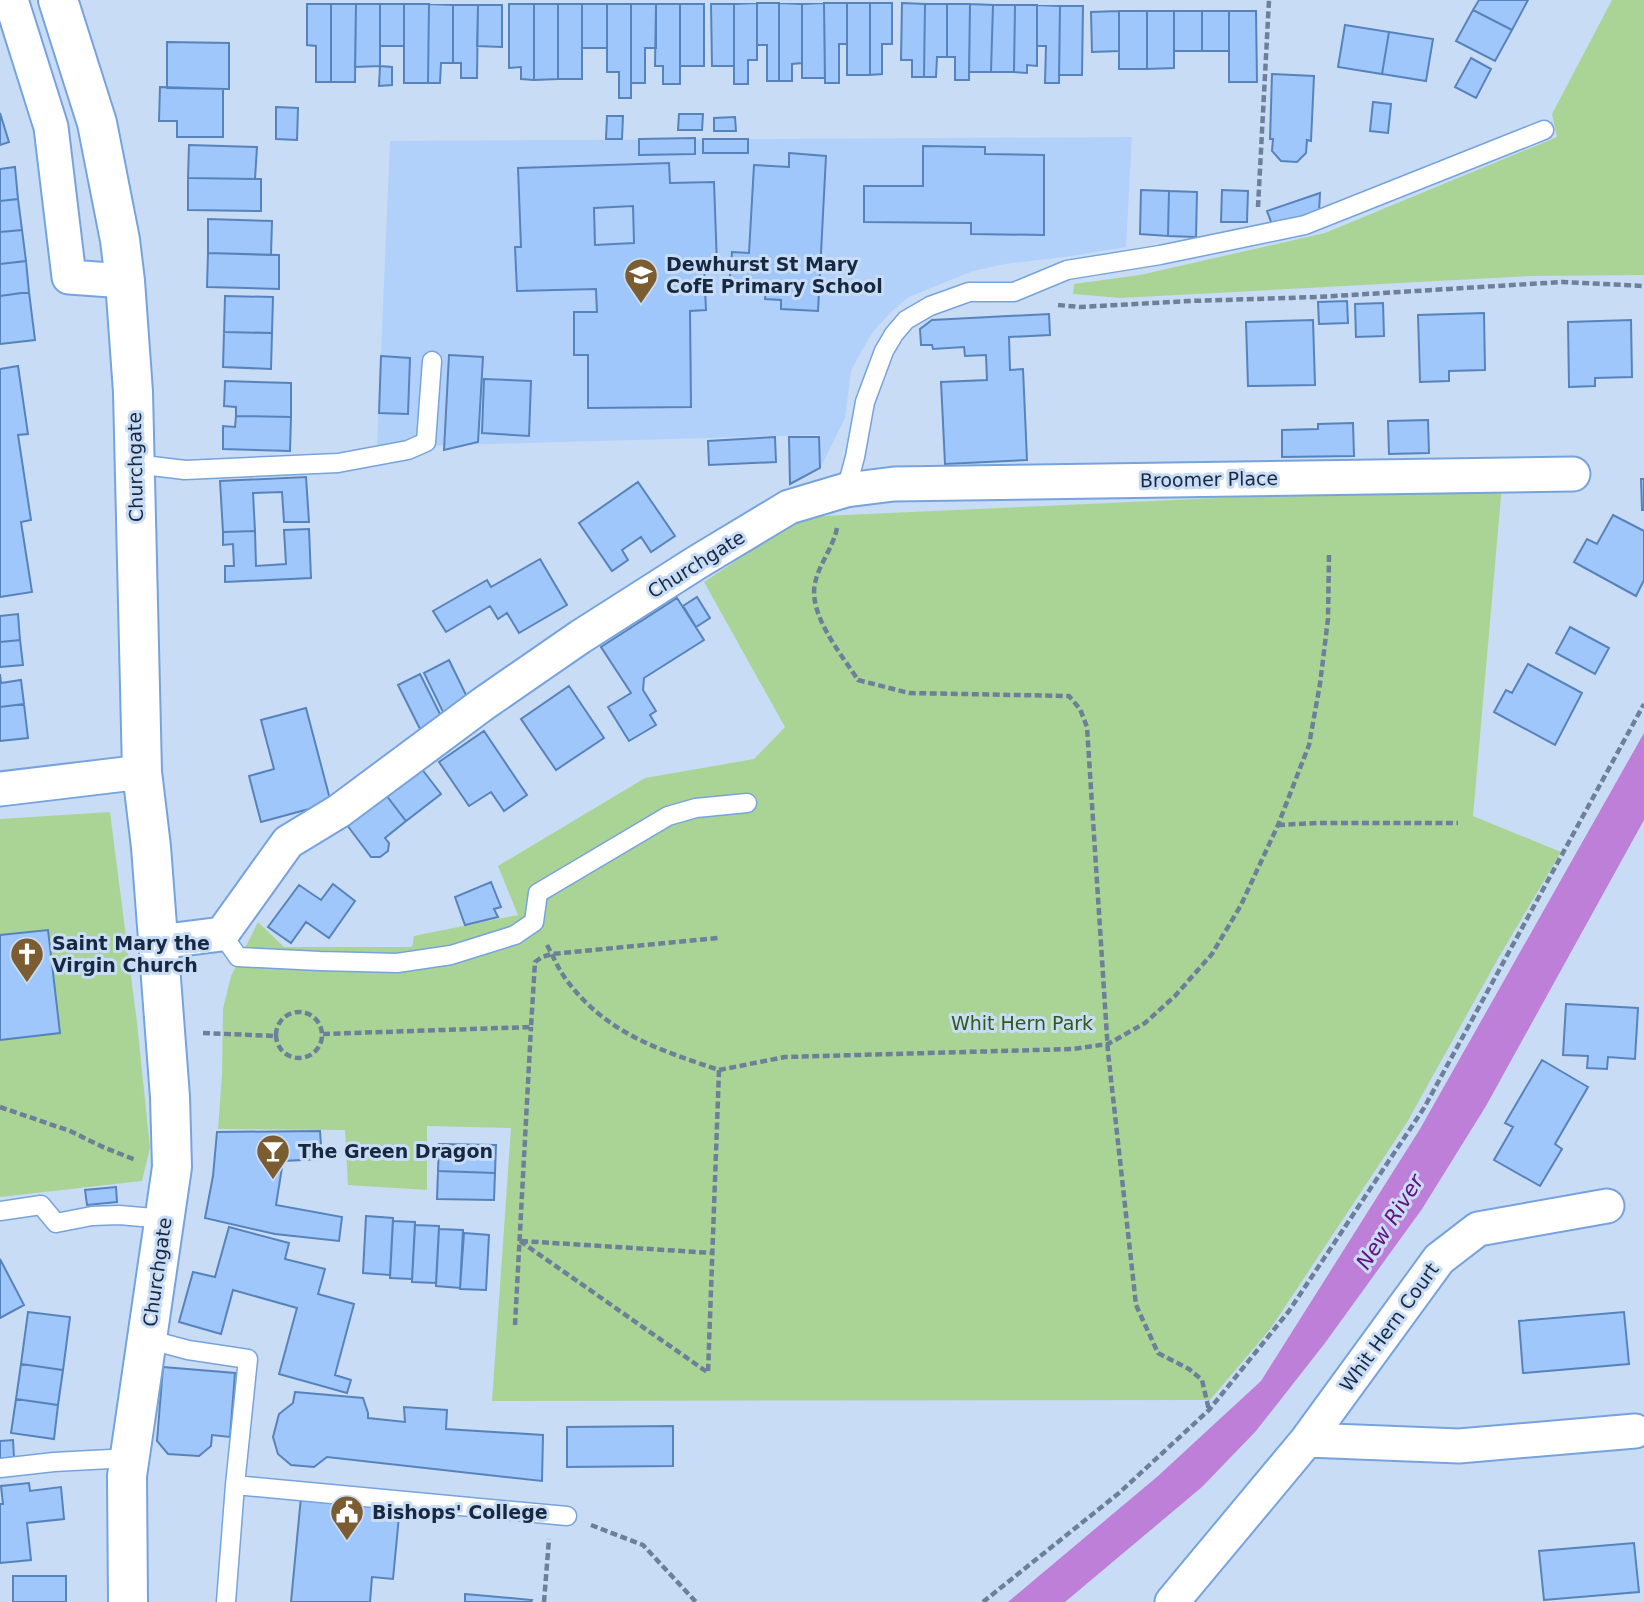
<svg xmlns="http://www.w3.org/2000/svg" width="1644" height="1602" font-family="'DejaVu Sans',sans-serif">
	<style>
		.built { fill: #b2d1fa }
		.green { fill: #aad495 }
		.water { fill: #be7fd9 }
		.building { fill: #9fc7fb; stroke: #5783bc; stroke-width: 2; fill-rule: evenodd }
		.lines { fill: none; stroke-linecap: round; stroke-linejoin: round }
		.service-casing { stroke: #76a3de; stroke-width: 21 }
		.minor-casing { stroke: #76a3de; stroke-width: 37 }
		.tertiary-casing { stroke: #76a3de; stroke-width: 42 }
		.path { stroke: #6e8099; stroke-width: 4.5; stroke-dasharray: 7 3.5; stroke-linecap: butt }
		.service { stroke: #fff; stroke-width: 18 }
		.minor { stroke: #fff; stroke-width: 33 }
		.tertiary { stroke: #fff; stroke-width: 38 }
		.labels { text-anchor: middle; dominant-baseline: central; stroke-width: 6; stroke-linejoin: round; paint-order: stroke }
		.poi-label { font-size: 19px; font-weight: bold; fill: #172941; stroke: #c9dcf5; text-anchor: start }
		.street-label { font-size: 19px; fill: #172941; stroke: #c9dcf5 }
		.park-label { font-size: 19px; fill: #305816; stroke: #c9dcf5 }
		.water-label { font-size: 21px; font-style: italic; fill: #651180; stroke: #c9dcf5 }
	</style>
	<rect width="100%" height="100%" fill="#c9dcf5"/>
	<path class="built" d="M1132,137L1126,247L1072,256L1005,264L973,271L909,297L891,312L873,332L861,352L851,371L845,418L821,467L819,435L377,447L390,141Z"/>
	<path class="green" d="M1612,0H1644V275L1530,276L1121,298L1073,294L1074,284L1140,275L1325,233L1557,137L1552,114Z
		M1502,485L1473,816L1561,852L1499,957L1406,1124L1271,1328L1210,1400L492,1401L511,1128L427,1126V1190L348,1185L345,1130L218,1129L222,1074L223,1009L231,976L258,922L284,947H412L414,936L518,915L498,866L645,778L754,759L785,727L704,582L802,517Z
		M110,812L137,1023L150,1148L142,1181L0,1197V1040L60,1033L48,930L0,935V819Z"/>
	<path class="water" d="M1644,733V820L1486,1106L1422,1209L1325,1343L1256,1431L1202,1487L1065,1602H1008L1158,1476L1261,1381L1420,1129Z"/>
	<path class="building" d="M1479,0H1528L1512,30L1473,10Z
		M757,3H779V81H767V45H757Z
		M757,3V60H748V84H734V4Z
		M779,3L802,4V63L792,64V81H779Z
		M824,3L825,78H802V4Z
		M824,3H847V44H839V83H825Z
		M847,3H870V75H847Z
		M870,3H892V44H882V74L870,75Z
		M902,3L925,4L924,77H912V60H901Z
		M307,4H331V82H316V46L307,45Z
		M331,4H356L355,82H331Z
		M356,4H380V66L355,67Z
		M380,4H404V46H380Z
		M404,4H429L428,83H404Z
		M429,4L453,5V63H441L440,83H428Z
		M509,4H534V80L521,79V67L509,68Z
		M534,4H558V79L534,80Z
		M558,4H582V79H558Z
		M582,4H607V48H582Z
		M607,4H631V98H619V72H607Z
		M631,4H656V48H645V83H631Z
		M656,4H680V84H663V66H655Z
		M680,4H704V66H680Z
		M711,4H734V66H712Z
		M925,4H947V57H937L936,77H924Z
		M947,4H970L969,80H955V57H947Z
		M970,4L993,5L991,72H969Z
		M453,5H478L477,78H461V63H453Z
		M478,5H502V47L477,46Z
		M993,5H1015L1014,72H991Z
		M1015,5H1037V66L1027,65V73L1014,72Z
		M1037,5L1060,6L1059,83H1045L1046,46H1037Z
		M1060,6H1083L1082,75H1059Z
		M1473,10L1512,30L1495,61L1456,41Z
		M1119,11V51L1092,52L1091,12Z
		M1119,11H1147V69H1119Z
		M1147,11H1174V68L1147,69Z
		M1174,11H1202V51H1174Z
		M1202,11H1229V51H1202Z
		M1229,11H1256L1257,82H1229Z
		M1345,25L1389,32L1382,74L1338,67Z
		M1389,32L1433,39L1426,81L1382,74Z
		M167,42L229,43V89L167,88Z
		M1471,58L1491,69L1476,98L1455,87Z
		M380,66L392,67V85L379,86Z
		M1272,74L1314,76L1311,141L1307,140L1306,153L1297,162L1281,161L1272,151L1273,139H1270Z
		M160,87L223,89V137H177V121H159Z
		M1373,102L1391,104L1388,133L1370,131Z
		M276,107L298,108L297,140L276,139Z
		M0,113L9,142L0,145Z
		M679,114H703L702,130H678Z
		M607,116H623L622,139H606Z
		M735,117L736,131H714V118Z
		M695,138V154L639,155V139Z
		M703,139H748V153H703Z
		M189,145L257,147L255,179L188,178Z
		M923,146L985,147V154L1044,155V235L971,234V223L864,222V186H923Z
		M789,153L826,156L818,311L781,309V300L765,299L766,289L729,287L732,252L749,253L754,165L789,167Z
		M669,163L670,183L714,182L717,265L704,266L706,310L690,311L691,407L588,408V355H574V312H597L596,289L517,291L515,247H521L518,168ZM633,206L634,243L595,245L594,208Z
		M15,167L18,199L0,201V169Z
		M188,178L261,179V211L188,210Z
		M1141,190L1169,191L1168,236L1140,234Z
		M1222,190L1248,191L1247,222H1221Z
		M1169,191L1197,192L1196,237L1168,236Z
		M1320,193L1319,212L1273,227L1267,211Z
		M18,199L22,230L0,232V201Z
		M208,219L272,221L271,255L208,253Z
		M22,230L26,261L0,264V232Z
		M208,253L279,255V289L207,287Z
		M26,261L29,292L0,296V264Z
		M29,292L35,340L0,344V296Z
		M225,296L273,297L272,333L224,332Z
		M1347,301L1348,323L1319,324L1318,302Z
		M1383,303L1384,336L1356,337L1355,304Z
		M1484,313L1485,370L1449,371V381L1420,382L1418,315Z
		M1049,314L1050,335L1009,337L1010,370L1023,369L1027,460L945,464L941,382L987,380L986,355L965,356L964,347L933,349L932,345H921L920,329L932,320Z
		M1313,320L1315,385L1248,386L1246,322Z
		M1631,320L1632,377L1595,378V386L1569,387L1568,322Z
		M224,332L272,333L271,369L223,367Z
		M449,355L483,357L478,442L444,450Z
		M381,356L410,358L408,414L379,413Z
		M18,366L28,434L18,435L31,520L21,522L32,592L0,597V369Z
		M484,379L531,381L529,436L482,433Z
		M225,381L291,383V417L236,416V407L224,406Z
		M236,416L291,417L290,451L223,449V426L235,427Z
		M1428,420L1429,453L1389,454L1388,421Z
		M1353,423L1354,456L1282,457V430L1318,429V424Z
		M775,437L776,462L709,465L708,441Z
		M789,437H819L820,468L790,484Z
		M306,477L309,522H284L282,492L253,493L255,531L223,532L220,481Z
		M1641,479H1644V510H1642Z
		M638,482L675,536L651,552L641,537L622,550L628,560L612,571L579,523Z
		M1613,515L1644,531V580L1636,596L1574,562L1587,539L1597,544Z
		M309,529L311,578L225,582V566H234L233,544L223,545V532L255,531L256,566L286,564L284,530Z
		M540,559L567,605L519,633L507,613L498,619L490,606L446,632L433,611L487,580L491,587Z
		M697,597L710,618L696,627L683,606Z
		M677,598L704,640L644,678L643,690L656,711L650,715L656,725L629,741L608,707L631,693L601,647Z
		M18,614L20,640L0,642V616Z
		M1570,627L1609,648L1595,674L1556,653Z
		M20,640L23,665L0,667V642Z
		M449,660L469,701L444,714L424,673Z
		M1528,664L1582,693L1555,745L1494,712L1506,690L1512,693Z
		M0,674L1,683L21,680L24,704L0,707Z
		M420,674L442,718L420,729L398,685Z
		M569,686L604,738L556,770L521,719Z
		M24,704L28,738L0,741V707Z
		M306,708L331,803L261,822L249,776L274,769L261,720Z
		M484,731L527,795L504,811L491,792L469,806L439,762Z
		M421,768L441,794L406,821L386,795Z
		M386,795L406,821L385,838L389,843L388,851L380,857H371L347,825Z
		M491,882L501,907L494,909L498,917L465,925L455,897Z
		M333,884L355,901L329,938L306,922L291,943L268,927L299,885L321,900Z
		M48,930L60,1033L0,1040V935Z
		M1566,1004L1638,1008L1635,1059L1608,1057L1607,1069L1587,1068L1588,1056L1563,1055Z
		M1542,1060L1588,1087L1555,1144L1562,1149L1540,1186L1494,1160L1513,1127L1505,1123Z
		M320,1131L322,1159L283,1161L276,1205L342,1217L339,1241L275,1234L205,1218L213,1176L217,1132Z
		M439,1144L496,1145L495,1173L438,1171Z
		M438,1171L495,1173L494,1200L437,1199Z
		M116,1187L117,1202L87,1205L85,1190Z
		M366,1216L393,1218L390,1275L363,1273Z
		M393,1221L415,1222L412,1279L390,1278Z
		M415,1225L439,1226L436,1283L412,1282Z
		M229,1227L289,1243L285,1259L325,1269L318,1294L354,1304L335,1375L351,1380L347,1393L279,1374L297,1308L233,1290L221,1334L179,1322L193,1272L215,1277Z
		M439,1229L463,1230L460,1288L436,1286Z
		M464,1233L489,1235L486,1290L460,1289Z
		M0,1259L24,1305L0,1318Z
		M28,1312L70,1317L63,1370L21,1364Z
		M1624,1312L1629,1364L1523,1373L1519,1321Z
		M21,1364L63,1370L58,1405L16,1399Z
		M163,1367L235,1373L230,1437L212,1435L211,1446L199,1456L168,1454L157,1441Z
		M295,1392L363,1398L368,1413V1418L405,1422L404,1407L447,1410L446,1429L543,1435L542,1481L327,1457L314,1467L291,1465L278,1454L273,1437L279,1414L293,1403Z
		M16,1399L58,1405L54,1439L11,1433Z
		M673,1426V1466L567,1467V1427Z
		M13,1440L14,1457L0,1459V1441Z
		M29,1483L30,1491L61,1487L64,1519L27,1523L31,1560L0,1563V1504H3L1,1486Z
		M301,1497L400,1506L393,1579L372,1577L370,1602H291Z
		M1634,1543L1639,1592L1544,1600L1539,1551Z
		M13,1576H66V1602H13Z
		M465,1594L532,1600L531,1602H465Z"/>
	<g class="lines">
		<g class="service-casing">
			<path id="service" d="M135,464L185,470L338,463L408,450L426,442L432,361
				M846,490L855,457L865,402L884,351L894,334L906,320L930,306L969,292H1014L1067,270L1160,255L1305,225L1544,130
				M222,934L238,957L320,961L397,963L451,955L515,935L534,922L538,893L668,816L696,808L747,803
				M0,1211L41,1205L56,1223L92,1216L119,1215L165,1219
				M147,1339L188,1350L248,1359L235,1485
				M0,1468L54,1462L129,1458
				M226,1602L235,1485L567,1516"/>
		</g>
		<g class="minor-casing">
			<path id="minor" d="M11,0L51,127L69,277L125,281
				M0,789L142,772
				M158,942L222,934L288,842L339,811L483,704L580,637L696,563L789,507L846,490L894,484L1573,474
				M1307,1440L1459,1446L1635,1431
				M1172,1602L1307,1440L1439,1259L1478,1229L1607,1206"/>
		</g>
		<g class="tertiary-casing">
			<path id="tertiary" d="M58,0L97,123L120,240L125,281L133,392L142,772L151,847L170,1097L172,1167L127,1476L128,1602"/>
		</g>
		<path class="path" d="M1258,207L1269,0
			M1058,305L1080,307L1190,301L1318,297L1562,282L1644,286
			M837,528C833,548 819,564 815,583C808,615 842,655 858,680L909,693L1069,696L1080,709L1087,727L1108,1052L1136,1305L1158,1353L1189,1369L1202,1380L1209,1410
			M1278,825L1317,823H1458
			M547,945C553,956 558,968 565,978C605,1033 657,1049 719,1070L708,1373
			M276 1035a23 23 0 1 1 46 0a23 23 0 1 1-46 0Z
			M203,1033L275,1036
			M323,1034L531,1027L535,962L542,957L552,954L718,938
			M719,1070L785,1057L1073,1049L1108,1044L1145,1023L1175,996L1212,954L1241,905L1278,825L1309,745L1320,684L1328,619L1329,555
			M0,1107L70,1131L105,1148L136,1160
			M520,1241L707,1372
			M521,1241L713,1253
			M515,1325L531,1027
			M591,1525L643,1545L696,1602
			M544,1602L549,1539
			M983,1602L1119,1493L1209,1410L1289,1311L1424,1108L1644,704"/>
		<use href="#service" class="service"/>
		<use href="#minor" class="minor"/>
		<use href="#tertiary" class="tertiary"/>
	</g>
	<defs>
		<g id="school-pin" transform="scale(1.75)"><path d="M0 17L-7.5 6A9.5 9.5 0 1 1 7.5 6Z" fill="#7b5d31" stroke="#c9dcf5"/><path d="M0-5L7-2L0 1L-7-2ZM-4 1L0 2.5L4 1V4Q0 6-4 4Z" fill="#fff"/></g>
		<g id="church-pin" transform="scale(1.75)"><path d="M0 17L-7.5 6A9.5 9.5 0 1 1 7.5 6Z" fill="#7b5d31" stroke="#c9dcf5"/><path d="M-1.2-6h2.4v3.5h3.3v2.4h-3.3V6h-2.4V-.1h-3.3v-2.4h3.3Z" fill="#fff"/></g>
		<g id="bar-pin" transform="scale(1.75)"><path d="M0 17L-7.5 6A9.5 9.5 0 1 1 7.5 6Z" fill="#7b5d31" stroke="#c9dcf5"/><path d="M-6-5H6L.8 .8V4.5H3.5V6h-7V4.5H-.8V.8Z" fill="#fff"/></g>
		<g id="civic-pin" transform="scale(1.75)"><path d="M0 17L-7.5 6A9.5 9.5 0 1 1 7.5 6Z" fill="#7b5d31" stroke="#c9dcf5"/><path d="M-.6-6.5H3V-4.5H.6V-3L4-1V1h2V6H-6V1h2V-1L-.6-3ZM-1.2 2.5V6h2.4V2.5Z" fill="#fff"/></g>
	</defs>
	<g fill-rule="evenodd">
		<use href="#school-pin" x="641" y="275"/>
		<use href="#church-pin" x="27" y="954"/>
		<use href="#bar-pin" x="273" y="1151"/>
		<use href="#civic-pin" x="347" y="1512"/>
	</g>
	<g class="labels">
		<g class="poi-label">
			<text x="666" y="264">Dewhurst St Mary<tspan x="666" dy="22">CofE Primary School</tspan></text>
			<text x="52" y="943">Saint Mary the<tspan x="52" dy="22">Virgin Church</tspan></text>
			<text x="298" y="1151">The Green Dragon</text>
			<text x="372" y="1512">Bishops' College</text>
		</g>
		<g class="street-label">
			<text transform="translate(135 467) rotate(-91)">Churchgate</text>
			<text transform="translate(1209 479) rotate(-1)">Broomer Place</text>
			<text transform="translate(696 564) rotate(-32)">Churchgate</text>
			<text transform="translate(157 1272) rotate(-82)">Churchgate</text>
			<text transform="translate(1389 1327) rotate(-54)">Whit Hern Court</text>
		</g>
		<g class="park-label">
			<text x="1022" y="1023">Whit Hern Park</text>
		</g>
		<g class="water-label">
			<text transform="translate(1390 1222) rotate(-58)">New River</text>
		</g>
	</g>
</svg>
